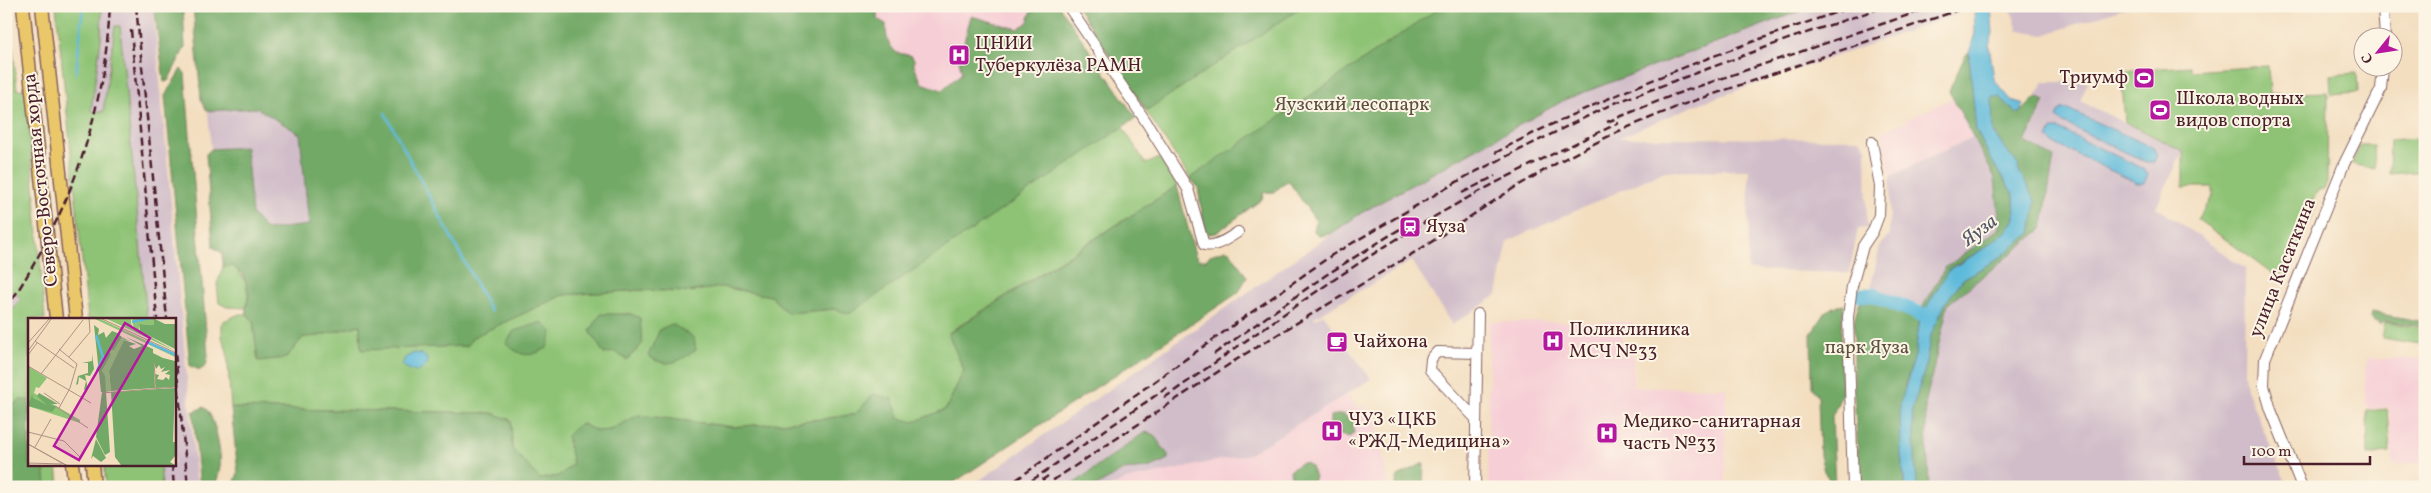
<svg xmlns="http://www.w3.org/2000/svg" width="2431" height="493" font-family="Vollkorn,serif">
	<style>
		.built { fill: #f6cfd6 }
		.industrial { fill: #d1bdc9 }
		.green { fill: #8ec374; stroke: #6c7150; fill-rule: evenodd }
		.forest { fill: #72a966; stroke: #5e6448 }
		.water { fill: #5dbadb; stroke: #546c83 }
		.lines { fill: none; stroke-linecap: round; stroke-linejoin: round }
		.stream { stroke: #5dbadb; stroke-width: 2.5 }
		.river { stroke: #5dbadb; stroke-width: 15 }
		.minor-casing { stroke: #85625f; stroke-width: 12 }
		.major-casing { stroke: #85625f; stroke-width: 15 }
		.minor { stroke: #fff; stroke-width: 10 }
		.major { stroke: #eac769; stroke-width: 12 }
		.rail { stroke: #4a1f2b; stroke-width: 2.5; stroke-dasharray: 8 4; stroke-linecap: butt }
		.labels { text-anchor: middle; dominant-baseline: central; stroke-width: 4; stroke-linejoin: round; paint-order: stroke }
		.poi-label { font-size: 19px; fill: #4a1f2b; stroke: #fcf5e5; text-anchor: start }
		.park-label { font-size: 19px; fill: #5e5041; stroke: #fcf5e5 }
		.street-label { font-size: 19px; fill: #4a1f2b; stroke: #fcf5e5 }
		.water-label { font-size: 20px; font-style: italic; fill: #515569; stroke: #fcf5e5 }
		.inset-river { fill: none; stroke: #5dbadb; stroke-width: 2.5 }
		.inset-road { fill: none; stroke: #af9284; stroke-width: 1 }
		.view { fill: #b5179e; fill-opacity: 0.15; stroke: #b5179e; stroke-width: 2.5 }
		.inset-edge { fill: none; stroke: #4a1f2b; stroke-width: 2.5 }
	</style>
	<rect width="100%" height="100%" fill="#fcf5e5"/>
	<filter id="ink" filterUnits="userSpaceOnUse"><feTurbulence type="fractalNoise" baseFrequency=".02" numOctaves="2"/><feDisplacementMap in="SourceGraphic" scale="10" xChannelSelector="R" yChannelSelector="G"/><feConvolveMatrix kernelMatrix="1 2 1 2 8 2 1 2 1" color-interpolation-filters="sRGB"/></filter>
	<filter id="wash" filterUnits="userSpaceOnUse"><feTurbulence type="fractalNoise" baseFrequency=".0096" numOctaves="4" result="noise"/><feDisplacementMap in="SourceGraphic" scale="20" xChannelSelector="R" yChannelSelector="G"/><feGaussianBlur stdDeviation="1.12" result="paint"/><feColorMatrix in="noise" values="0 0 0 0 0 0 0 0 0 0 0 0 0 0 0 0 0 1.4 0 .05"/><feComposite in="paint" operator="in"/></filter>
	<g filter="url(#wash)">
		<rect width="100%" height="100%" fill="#f3dec0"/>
		<path class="built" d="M854,6H1059L961,104L907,84Z
			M1952,98L1973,137L1891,176L1882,132Z
			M1489,322H1633V335L1622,336V349H1633V387L1726,388L1725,487H1488Z
			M2368,358L2425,359V462L2393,465L2389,407L2368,409L2366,406L2365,369Z
			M1346,394L1359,408L1365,405L1376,422L1389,487H1112L1124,480L1249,454Z"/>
		<path class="industrial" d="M96,6H153L197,487H162L160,464H174V319H147L119,26L103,112L101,114L90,109L97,68Z
			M1813,6H1952L1955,15L1695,105L1618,138L1860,139L1866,148L1867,228L1858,229L1849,273L1748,270L1749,170L1665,171L1508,241L1497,295L1452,325L1412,261L1314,317L1315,319L1323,314L1371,379L1249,454L1125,480L1111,487H970L1361,213L1566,99Z
			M2010,6H2129L2044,35L2018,31Z
			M2043,82H2088L2080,101L2183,151L2156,207L2245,268L2244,374L2246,389L2288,487H1929L1925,405L1948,304L2042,229L2025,142L2045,102L2036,97Z
			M257,108L300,134L310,225L266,230L252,214L246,147L211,149L208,111Z
			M1973,137L1995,178L2000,228L1945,268L1923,306L1871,286L1880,245L1889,235L1891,176Z
			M10,291L21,298L6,320V297Z"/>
		<path class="green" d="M6,6H9L17,90L26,89L45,319H29V464H57L59,487H6V320L21,298L12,291L6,297Z
			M56,6H102L101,39L91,111L103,112L115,26H120L147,319H88Z
			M1077,6H1813L1566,99L1361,213L1332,233L1320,236L1314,231L1316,221L1290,183L1287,181L1274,192H1264L1262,199L1216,233L1209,234L1205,230L1198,187L1190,178Z
			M2190,66L2191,71L2268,66L2270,94L2328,92L2327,183L2324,190H2318L2312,202L2316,206L2287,272L2275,275L2197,219L2213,196V187H2183V151L2125,122L2121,71Z
			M2357,73L2358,92L2331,94L2330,75Z
			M1122,126L1146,164L1160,158L1177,186L948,333L964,370L946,409L913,423L899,418L856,414L823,419L733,427L639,415L610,430L597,431L580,423L567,436L573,464L559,476L539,479L512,449L511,420L492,413L231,408L227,351L222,337V322L239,314H247L253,321L258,361L286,358L303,337L318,336L360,325L361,349L467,346L473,337L562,295L643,290L687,292L722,287L771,296L787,313L835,309L849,313ZM630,314L640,318L641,345L627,360L590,331L601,315Z
			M2416,138V145H2425V171L2389,174L2390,140Z
			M2360,145H2374L2375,169L2352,164Z
			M233,266C247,278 250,290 246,308L227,307L219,303L217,284L223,267Z
			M2385,322L2422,328L2420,344L2382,338Z
			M2387,409L2390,453L2368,455L2367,411Z
			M104,464H160L162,487H106Z"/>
		<path class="forest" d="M154,6H183L185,47L168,81L164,82Z
			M193,6H878L877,19L886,24C886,37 887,44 897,53L910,55L914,59V66L922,83L942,90L962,73L959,60L971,16L1018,29L1028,22L1033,6H1059L1136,118L849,314L835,309L787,313L771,296L722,287L687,292L643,290L563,295L473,337L467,346L361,350L360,325L318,336L303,337L286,358L258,361L253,321L247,314L246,308L249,295L246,282L243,274L233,266L223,267L222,253L213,247L206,154L211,149L246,147L252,214L266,230L309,225L300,134L257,108L207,111L201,99Z
			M1077,6H1304L1147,110Z
			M1442,6H1813L1566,99L1361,213L1332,233L1320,236L1314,231L1316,221L1290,183L1287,181L1274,192H1264L1262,199L1216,233L1209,234L1205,230L1198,187L1190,178Z
			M1969,53L1976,130L1996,168L2014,195L2015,219L2009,230L1986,247L1951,268L1925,309L1923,306L1945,268L2000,228L1995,178L1949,91L1965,56Z
			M181,69L185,73L208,356L206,366L200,370L190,366L165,96Z
			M1996,95L2000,97L2016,112H2021L2036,97L2045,101L2025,142L2054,157L2042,229L1948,304L1925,405L1929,487H1917L1912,410L1924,372L1931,335L1946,302L1963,279L1999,258L2031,233C2029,221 2021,171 2017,165C2001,139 1984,134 1992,97Z
			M1177,186L1195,255L1199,260H1206L1210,255L1226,250L1230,251L1247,277L1238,293L947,487H233L238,473L231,408L492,413L511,420L512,449L540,479L559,476L573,464L567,436L580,423L597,431L610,430L639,415L733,427L823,419L855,414L874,394L892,399L899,418L913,422L946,409L964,370L948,334Z
			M1875,301L1907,315L1920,318L1915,356L1905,384L1901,456L1905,487H1857L1858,450L1854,393V322L1859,303Z
			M1844,305L1841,333L1842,394L1832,416L1835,487H1830V481L1824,471L1820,455L1818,397L1812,387L1811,334L1826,312L1833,307Z
			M2371,312L2425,322V347H2423L2424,326L2384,321L2381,325L2370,318Z
			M601,314H631L640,318L642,344L627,360L615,352L604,354L590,331Z
			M542,322L552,332L547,348C529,358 521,357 506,343L514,331Z
			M672,324L694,338L696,350C678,362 667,369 648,356L660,329Z
			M20,400H29V464H44L46,487H9L6,410Z
			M204,407C215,415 222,454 220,467C219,474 217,480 215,487H200L193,412Z
			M1343,414L1353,421L1354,433L1351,437L1338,435L1330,425V416Z
			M1145,432L1153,434L1168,455V459L1149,468L1123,470L1095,487H1069Z
			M1301,463H1306L1310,465L1315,477L1311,487H1292L1290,470Z
			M1424,463L1423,487H1395L1398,476Z"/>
		<path class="water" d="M1974,6H1991L1993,33L1989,45L1994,79L2011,100L2024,104L2021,112H2016L2000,97H1992L1993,133L2019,166L2018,169L2036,202L2031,233L1999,258L1963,279L1946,302L1931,335L1924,372L1912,410L1917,487H1905L1901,456L1900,404L1915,356L1920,318L1948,271L1986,247L2008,230L2015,219L2014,195L1996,168L1976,130L1969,53L1975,33Z
			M2061,109H2068L2153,148L2157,154L2154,162H2146L2062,122L2057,117Z
			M2052,129H2059L2144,169L2148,175L2144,183H2137L2053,143L2048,138Z
			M414,353L422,354L427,359V364L420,371L410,370L402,365L405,358Z"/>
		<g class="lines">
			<path class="stream" d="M76,74L83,6
				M385,113L491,312"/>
			<path class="river" d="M1862,295H1873L1931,318"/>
		</g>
	</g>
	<g filter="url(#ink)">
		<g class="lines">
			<g class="minor-casing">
				<path id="minor" d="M1068,6L1145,120L1188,189L1204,245C1215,248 1229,238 1238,232
					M2383,6L2385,38
					M1476,419L1430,370L1431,359L1437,352L1477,353
					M1475,487L1478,314
					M1853,487L1848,317L1852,286L1863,246L1873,231L1879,215L1880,186L1872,142
					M2302,487L2271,410L2264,386L2265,359L2344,164L2381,89L2383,68"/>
			</g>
			<g class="major-casing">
				<path id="major" d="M23,6L56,319
					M42,6L76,319
					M72,464L75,487
					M92,464L94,487"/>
			</g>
			<use href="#minor" class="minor"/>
			<use href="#major" class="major"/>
			<path class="rail" d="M136,6L167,319
				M131,30L157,319
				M1607,122L1676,94L1935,6
				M1495,153C1610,92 1731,48 1855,6
				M1462,193L1495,176
				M6,309C69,215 104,119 110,6
				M174,342L188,487
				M1214,354L1326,275L1416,219
				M1164,398C1257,334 1347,266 1446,210C1502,178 1560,150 1619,123
				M172,464L174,487
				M1006,487L1332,255L1467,176L1612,104L1791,38L1887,6
				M1022,487L1168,387
				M1032,487L1048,476
				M1043,487L1245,354L1422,248L1514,188L1564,159L1619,131L1679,106L1970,6"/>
		</g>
	</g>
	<defs>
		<g id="hospital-square" transform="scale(1.125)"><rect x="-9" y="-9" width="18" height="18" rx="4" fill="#b5179e" stroke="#fcf5e5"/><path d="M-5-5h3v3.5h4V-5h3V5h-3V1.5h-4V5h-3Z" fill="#fff"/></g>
		<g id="stadium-square" transform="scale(1.125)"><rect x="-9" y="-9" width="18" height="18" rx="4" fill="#b5179e" stroke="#fcf5e5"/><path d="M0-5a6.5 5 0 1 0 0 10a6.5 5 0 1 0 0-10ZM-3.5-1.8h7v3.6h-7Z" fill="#fff"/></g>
		<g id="station-square" transform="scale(1.125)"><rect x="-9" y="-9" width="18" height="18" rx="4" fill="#b5179e" stroke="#fcf5e5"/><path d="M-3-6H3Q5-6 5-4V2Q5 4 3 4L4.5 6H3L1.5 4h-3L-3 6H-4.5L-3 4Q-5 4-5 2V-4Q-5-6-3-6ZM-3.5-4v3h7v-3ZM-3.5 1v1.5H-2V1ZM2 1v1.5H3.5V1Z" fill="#fff"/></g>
		<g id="cafe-square" transform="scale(1.125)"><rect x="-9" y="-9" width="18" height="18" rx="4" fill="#b5179e" stroke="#fcf5e5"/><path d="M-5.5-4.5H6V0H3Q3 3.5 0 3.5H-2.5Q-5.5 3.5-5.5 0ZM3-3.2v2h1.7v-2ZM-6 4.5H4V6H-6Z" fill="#fff"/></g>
	</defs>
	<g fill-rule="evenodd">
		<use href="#hospital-square" x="959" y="55"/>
		<use href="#stadium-square" x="2144" y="78"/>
		<use href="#stadium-square" x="2160" y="110"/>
		<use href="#station-square" x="1410" y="227"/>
		<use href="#hospital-square" x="1553" y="341"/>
		<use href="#cafe-square" x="1337" y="342"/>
		<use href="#hospital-square" x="1332" y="431"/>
		<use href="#hospital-square" x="1607" y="433"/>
	</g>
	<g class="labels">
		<g class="poi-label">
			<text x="975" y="44">ЦНИИ<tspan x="975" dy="22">Туберкулёза РАМН</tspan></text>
			<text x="2128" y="78" text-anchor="end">Триумф</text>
			<text x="2176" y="99">Школа водных<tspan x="2176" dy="22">видов спорта</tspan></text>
			<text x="1426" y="227">Яуза</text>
			<text x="1569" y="330">Поликлиника<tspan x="1569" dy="22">МСЧ №33</tspan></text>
			<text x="1353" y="342">Чайхона</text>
			<text x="1348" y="420">ЧУЗ «ЦКБ<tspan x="1348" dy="22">«РЖД-Медицина»</tspan></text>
			<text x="1623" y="422">Медико-санитарная<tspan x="1623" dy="22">часть №33</tspan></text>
		</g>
		<g class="park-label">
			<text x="1352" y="105">Яузский лесопарк</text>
			<text x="1867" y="348">парк Яуза</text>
		</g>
		<g class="street-label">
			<text transform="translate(41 180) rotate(-96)">Северо-Восточная хорда</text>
			<text transform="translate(2283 268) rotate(-68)">улица Касаткина</text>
		</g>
		<g class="water-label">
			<text transform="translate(1980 231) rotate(-37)">Яуза</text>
		</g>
	</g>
	<g transform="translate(28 318)">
		<rect width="148" height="148" fill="#f3dec0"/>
		<path d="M65,0H70L147,36V39ZM77,0H103V5L106,12L104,0H125L126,7L111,6V12L147,33ZM94,19L102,23L96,22L91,33L81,53L83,73L78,74L74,53L83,37L82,33L86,32ZM0,48L19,60L11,70L8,69L6,75L52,102V105L0,88Z" fill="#8ec374"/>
		<path d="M125,0L137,6H147V31L112,13L111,6L126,7ZM66,7L71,11L70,17L76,14L78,20L84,13L95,17L89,15L94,19L86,32L82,33L83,37L74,53L77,58L78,74H73ZM98,19L125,31V35L135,40L147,43V69L128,70L127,56L131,57L129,61L135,62L138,59L141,62L142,57L137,56L142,52L133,54L137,49L133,51L131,47L128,51L126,45L127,70L83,73L81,53L96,22L108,26L101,28L106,31L114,28ZM64,36L66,51L62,58L57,57L60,71L56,72L58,63L51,59L50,66L48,67L50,58L60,55V45H54L64,43ZM147,70L145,124H147V138L142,144L147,147H93L87,139L83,74ZM74,74H78L82,134L77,137L68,119ZM11,75L30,86H22L28,89L24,94L0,88L4,76L5,80L19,87L9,78ZM68,121L78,140L73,144L65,138L63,141Z" fill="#72a966"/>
		<path class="inset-river" d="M104,4L122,0M68,17L75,39L69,53M119,24L148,37"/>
		<path class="inset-road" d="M72,0L148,35M7,23L46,50M0,25L22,0M31,31L49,46L42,70L31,90M0,33L24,0M0,37L9,25M41,39L62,14L61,0M126,44L128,71M0,48L63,85M13,56L55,2M16,75L32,86M74,75L148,69M27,88L60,110M0,114L36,123L53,140M0,126L40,148M0,126L39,148M7,129L23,101M0,145L34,146"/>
		<path class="view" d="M97,5L122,20L51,142L26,128Z"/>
		<rect width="148" height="148" class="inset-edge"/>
	</g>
	<rect width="2431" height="493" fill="none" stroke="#fcf5e5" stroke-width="25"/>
	<g transform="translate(2378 52) rotate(240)"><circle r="24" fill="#fcf5e5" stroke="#b59f9b"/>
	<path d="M0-4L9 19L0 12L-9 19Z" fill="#b5179e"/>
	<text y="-8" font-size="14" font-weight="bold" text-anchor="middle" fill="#4a1f2b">С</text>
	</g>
	<path d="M2244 456v8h126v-8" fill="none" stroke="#4a1f2b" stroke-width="2.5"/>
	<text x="2251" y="456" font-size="15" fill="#4a1f2b" stroke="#fcf5e5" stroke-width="4" paint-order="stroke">100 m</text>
</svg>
